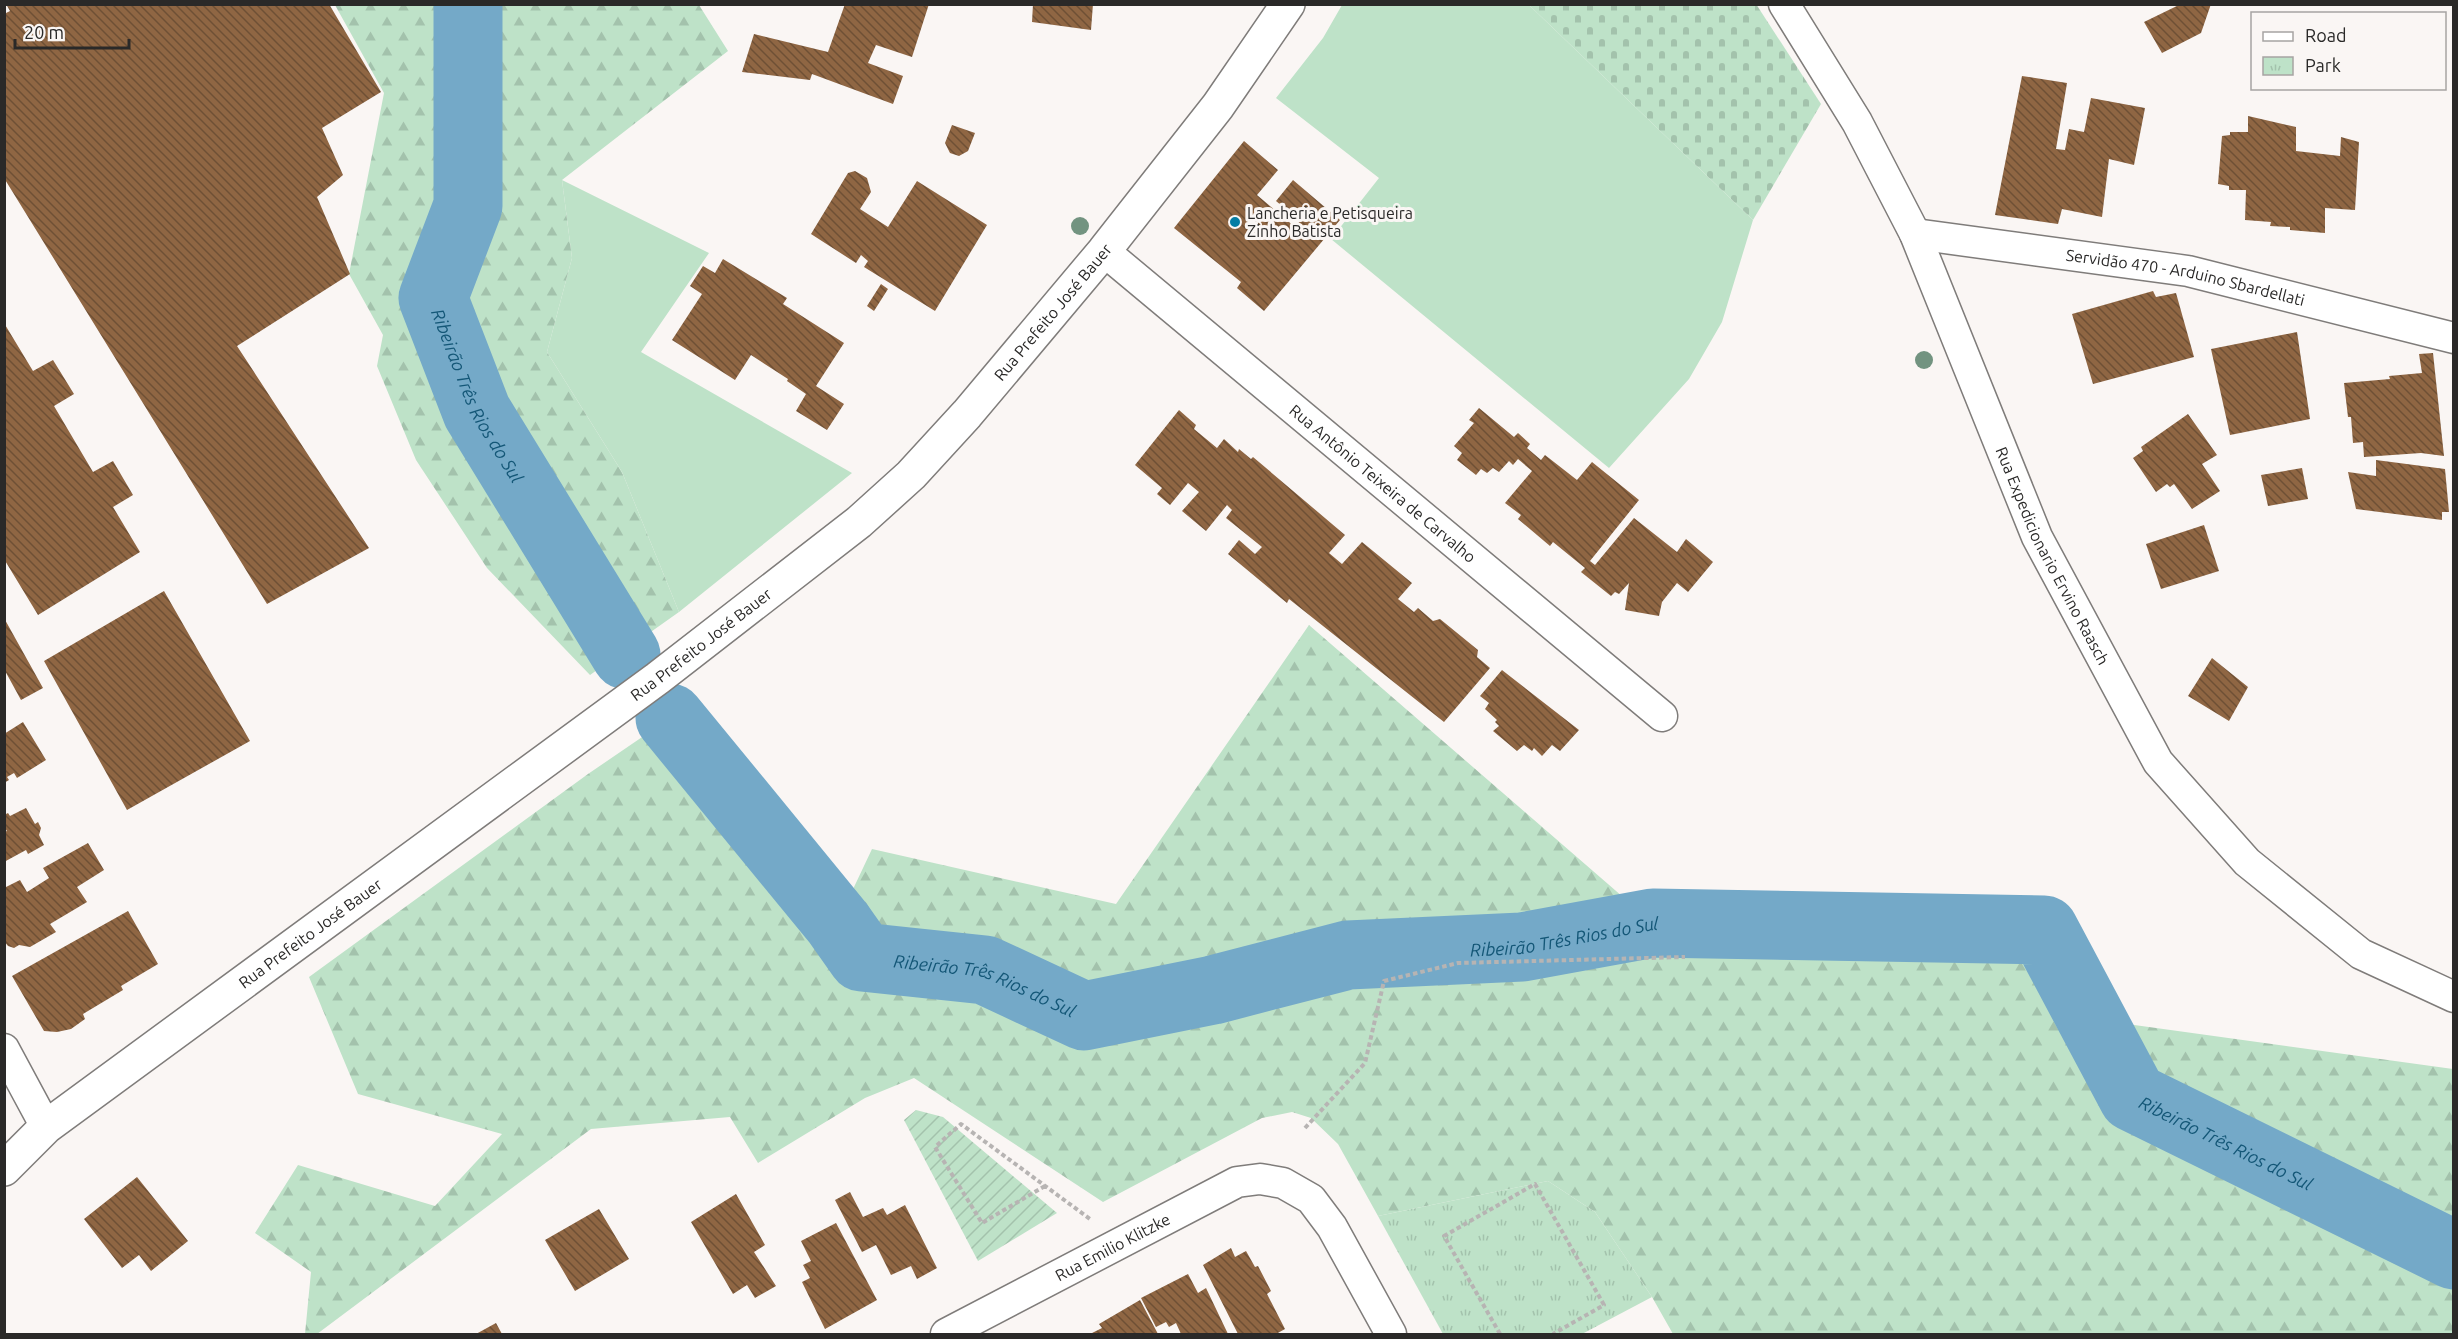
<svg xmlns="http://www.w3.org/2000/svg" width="2458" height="1339" font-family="Ubuntu,sans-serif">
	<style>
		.grass { fill: #bee2c8 }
		.forest { fill: url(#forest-firs) }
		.cemetery { fill: url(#cemetery-stones) }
		.park { fill: url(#park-tufts) }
		.garden { fill: url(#garden-furrows) }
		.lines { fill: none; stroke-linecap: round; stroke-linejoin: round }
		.river { stroke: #74a9c8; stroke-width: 69 }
		.building { fill: url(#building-back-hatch) }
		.street-casing { stroke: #7f7c7a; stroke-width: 33 }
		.secondary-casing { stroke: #7f7c7a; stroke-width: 36 }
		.path { stroke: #b7b4b3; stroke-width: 4; stroke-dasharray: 4.5 3; stroke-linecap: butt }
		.street { stroke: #fff; stroke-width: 30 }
		.secondary { stroke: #fff; stroke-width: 33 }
		.tree { fill: #729380 }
		.poi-dot { fill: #047da4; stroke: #faf6f4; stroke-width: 2 }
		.labels { text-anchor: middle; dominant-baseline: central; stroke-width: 6; stroke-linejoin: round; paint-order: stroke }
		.poi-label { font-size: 16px; fill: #2a2928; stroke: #faf6f4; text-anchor: start }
		.street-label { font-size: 16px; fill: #2a2928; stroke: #faf6f4 }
		.water-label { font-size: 18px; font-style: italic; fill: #145777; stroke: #faf6f4 }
	</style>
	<defs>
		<pattern id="forest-firs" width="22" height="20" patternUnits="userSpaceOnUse" patternTransform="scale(1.5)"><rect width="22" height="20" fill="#bee2c8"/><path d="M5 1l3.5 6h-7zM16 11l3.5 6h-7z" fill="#a3c2ac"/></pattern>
		<pattern id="cemetery-stones" width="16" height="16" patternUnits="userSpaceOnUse" patternTransform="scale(1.5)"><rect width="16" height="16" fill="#bee2c8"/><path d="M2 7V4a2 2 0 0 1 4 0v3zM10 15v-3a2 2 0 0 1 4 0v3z" fill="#a3c2ac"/></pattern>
		<pattern id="park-tufts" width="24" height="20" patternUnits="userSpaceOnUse" patternTransform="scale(1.5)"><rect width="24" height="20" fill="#bee2c8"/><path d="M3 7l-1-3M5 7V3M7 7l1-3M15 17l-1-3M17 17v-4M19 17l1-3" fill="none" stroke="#a3c2ac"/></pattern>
		<pattern id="garden-furrows" width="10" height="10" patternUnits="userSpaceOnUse" patternTransform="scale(1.5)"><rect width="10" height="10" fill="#bee2c8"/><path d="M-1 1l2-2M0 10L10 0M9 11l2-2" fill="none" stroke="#a3c2ac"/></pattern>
		<pattern id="building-back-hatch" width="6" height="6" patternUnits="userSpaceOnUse" patternTransform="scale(1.5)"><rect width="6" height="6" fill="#8f6643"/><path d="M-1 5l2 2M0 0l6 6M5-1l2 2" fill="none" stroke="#6e5035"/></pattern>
	</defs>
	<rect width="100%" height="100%" fill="#faf6f4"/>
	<path class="grass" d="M1342,5H1529L1753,220L1722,322L1689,379L1609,468L1331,239L1379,178L1276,98L1323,38Z
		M562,180L709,253L641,352L852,473L679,612L622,472L547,352L572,258Z"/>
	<path class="forest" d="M335,5H699L728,51L562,180L572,258L547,352L622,472L679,612L590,675L487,568L416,460L377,366L383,335L349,274L384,93Z
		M1309,625L1653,923L2044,930L2091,1019L2453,1069V1334H1673L1652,1297L1595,1212L1548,1181L1378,1216L1338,1144L1311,1118L1292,1112L1262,1118L1103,1202L914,1078L865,1098L758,1163L730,1117L591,1129L317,1334H305L311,1272L255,1233L298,1165L435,1206L502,1134L358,1094L309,977L588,774L670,718L837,923L872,849L1116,904Z"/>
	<path class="cemetery" d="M1756,4L1821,104L1753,220L1529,5Z"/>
	<path class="park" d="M1548,1181L1595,1212L1652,1297L1582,1334H1443L1378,1216Z"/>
	<path class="garden" d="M916,1110L943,1117L1057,1213L978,1261L904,1120Z"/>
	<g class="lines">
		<g class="river">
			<path id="s1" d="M468,4V206L433,298L477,412L626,655"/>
			<path id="s2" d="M670,718L838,923L862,957L985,970L1084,1016L1213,990L1348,955L1522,947L1653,923L2044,930L2133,1097L2454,1255"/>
		</g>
	</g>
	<path class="building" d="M6,4H329L381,92L322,128L343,175L317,197L350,274L237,346L369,548L267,604L4,178V14L10,11Z
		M845,4H929L912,57L876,45L868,63L903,76L893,104L812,74L810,80L742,72L754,34L828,52Z
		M1033,4H1093L1091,30L1032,22Z
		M2211,4L2201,33L2162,53L2144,22L2181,4Z
		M2022,76L2067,83L2056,149L2065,150L2069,129L2084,132L2091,98L2145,108L2134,165L2109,159L2102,217L2062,209L2058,224L1995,215Z
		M2248,116L2296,127V151L2340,156L2341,137L2359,142L2355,210L2325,208V233L2290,230V227L2270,226L2271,222L2245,220L2246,190H2229V186L2218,184L2222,136L2230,135V132H2248Z
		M952,125L975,133L968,151L959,156L950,153L945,143Z
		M1244,141L1278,170L1257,195L1295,227L1300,221L1276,201L1293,180L1340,220L1264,311L1237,288L1241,282L1174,228Z
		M855,171L867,178L871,192L860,209L888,227L917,181L987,225L935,311L864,267L868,261L861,255L856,263L811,234L848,173Z
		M723,259L787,298L783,304L844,343L816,386L844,404L827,430L796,411L806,394L787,381L788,379L751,355L735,380L672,340L702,294L690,286L703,266L715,273Z
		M881,284L888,289L874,311L867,306Z
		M2153,291L2156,297L2176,293L2194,357L2093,384L2072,314Z
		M4,323L33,371L53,360L74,394L54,406L93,472L113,461L133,495L113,507L140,552L38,615L4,559Z
		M2297,332L2310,419L2230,435L2211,349Z
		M2433,353L2444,456L2421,453L2364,457L2363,442L2353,443L2351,417H2348L2344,383L2390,379L2389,376L2422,373L2419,354Z
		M1479,408L1514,437L1518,433L1530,444L1527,448L1541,460L1545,455L1577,480L1592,462L1639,500L1590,561L1595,565L1634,518L1677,552L1686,539L1713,562L1688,592L1677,583L1662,602L1659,616L1625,610L1629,583L1619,594L1615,592L1611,596L1581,572L1585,568L1553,542L1550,546L1518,519L1521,515L1505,503L1532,471L1518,459L1513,465L1509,461L1499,472L1493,468L1487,473L1481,469L1476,475L1457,460L1462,453L1454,446L1474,423L1469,420Z
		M1179,410L1196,425L1194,429L1217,448L1224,439L1238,452L1239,449L1251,459L1253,457L1345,535L1329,553L1342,564L1362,542L1412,583L1398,599L1414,612L1418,608L1433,621L1440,619L1478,650L1477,657L1490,668L1444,722L1289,599L1287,603L1228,554L1239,540L1255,554L1262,547L1226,518L1232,510L1227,505L1206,531L1182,511L1199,492L1188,483L1170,505L1157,494L1162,488L1135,465Z
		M2188,414L2217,455L2202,464L2220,491L2192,509L2174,484L2170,487L2167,484L2156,492L2133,458L2143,451L2141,447Z
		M2376,460L2445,469L2449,512H2442V520L2356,509L2348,472L2376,476Z
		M2302,468L2308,499L2268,506L2261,475Z
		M2204,525L2219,571L2161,589L2146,544Z
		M164,591L250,741L127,810L44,661Z
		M4,618L43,688L21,700L4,669Z
		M2212,658L2248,687L2229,721L2188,696Z
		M1502,670L1579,730L1560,751L1552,745L1542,756L1534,748L1532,751L1524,745L1517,751L1493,731L1499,726L1495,722L1497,720L1485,709L1489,703L1480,696Z
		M23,722L46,760L17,778L14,773L7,777L9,780L4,783V734Z
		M26,808L35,824L38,822L41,828L39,835L44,845L28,854L26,850L4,862V832L7,831L4,827V815L8,813L10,816Z
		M88,843L104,870L77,887L87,902L50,924L56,932L30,947L19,945L14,948L8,946L4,941V888L20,880L27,892L49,878L43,868Z
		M128,911L158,964L121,986L123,990L83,1014L85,1019L71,1029L57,1032L44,1031L12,976Z
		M137,1177L188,1241L151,1271L139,1255L122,1268L84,1219Z
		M850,1192L863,1217L883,1208L887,1215L905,1205L937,1268L917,1279L911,1266L891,1275L876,1245L862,1252L835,1200Z
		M736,1194L765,1245L754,1252L776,1286L755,1298L747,1285L733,1294L691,1222Z
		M599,1209L629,1259L575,1291L545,1240Z
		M836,1223L877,1300L825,1329L802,1282L810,1278L803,1265L811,1261L801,1241Z
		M1231,1248L1235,1257L1246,1251L1255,1267L1258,1266L1271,1291L1267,1294L1285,1329L1276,1334H1238L1203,1265Z
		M1188,1274L1198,1293L1206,1288L1228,1334H1181L1176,1323L1169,1327L1166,1322L1156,1327L1141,1298Z
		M1140,1300L1158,1334H1090L1102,1328L1099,1324Z
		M496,1323L502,1334H476Z"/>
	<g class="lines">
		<g class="street-casing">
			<g id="street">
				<path id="s3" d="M1784,4L1857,122L1915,234L2037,537L2158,762L2247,862L2361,954L2454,997"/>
				<path id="s4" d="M1915,234L2188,271L2454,338"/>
				<path id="s5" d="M1104,251L1662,716"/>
				<path d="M4,1049L46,1127"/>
				<path id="s6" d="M946,1334L1237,1182L1260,1179L1283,1183L1311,1199L1332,1227L1391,1334"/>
			</g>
		</g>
		<g class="secondary-casing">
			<g id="secondary">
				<path id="s7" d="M4,1169L46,1127L658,678L859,522L911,475L967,414L1104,251L1218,106L1288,4"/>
			</g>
		</g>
		<path class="path" d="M1305,1128L1365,1063L1384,981L1458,963L1685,957
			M1045,1186L982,1223L935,1147L961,1124L1090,1219
			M1500,1334L1444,1236L1535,1184L1604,1305L1553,1334"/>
		<use href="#street" class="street"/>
		<use href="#secondary" class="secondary"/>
	</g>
	<g class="tree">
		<circle cx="1080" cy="226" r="9"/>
		<circle cx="1924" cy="360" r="9"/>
	</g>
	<circle class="poi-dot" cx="1235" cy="222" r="6"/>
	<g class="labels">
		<g class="poi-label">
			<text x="1247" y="213">Lancheria e Petisqueira<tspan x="1247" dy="18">Zinho Batista</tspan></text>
		</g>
		<g class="street-label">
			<text stroke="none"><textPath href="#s4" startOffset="274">Servidão 470 - Arduino Sbardellati</textPath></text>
			<text stroke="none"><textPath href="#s7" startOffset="1359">Rua Prefeito José Bauer</textPath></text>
			<text stroke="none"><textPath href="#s5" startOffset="363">Rua Antônio Teixeira de Carvalho</textPath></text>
			<text stroke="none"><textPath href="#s3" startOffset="615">Rua Expedicionario Ervino Raasch</textPath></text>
			<text stroke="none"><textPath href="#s7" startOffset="873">Rua Prefeito José Bauer</textPath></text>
			<text stroke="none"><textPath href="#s7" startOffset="387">Rua Prefeito José Bauer</textPath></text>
			<text stroke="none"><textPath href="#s6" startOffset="188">Rua Emilio Klitzke</textPath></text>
		</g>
		<g class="water-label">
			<text stroke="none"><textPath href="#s1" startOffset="408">Ribeirão Três Rios do Sul</textPath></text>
			<text stroke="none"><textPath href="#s2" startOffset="1028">Ribeirão Três Rios do Sul</textPath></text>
			<text stroke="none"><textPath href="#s2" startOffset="434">Ribeirão Três Rios do Sul</textPath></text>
			<text stroke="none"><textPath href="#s2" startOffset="1802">Ribeirão Três Rios do Sul</textPath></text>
		</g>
	</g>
	<rect width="2458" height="1339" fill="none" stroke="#2a2928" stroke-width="12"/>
	<rect x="2251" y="12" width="195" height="78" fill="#faf6f4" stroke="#a7a4a2" stroke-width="1.5"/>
	<rect x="2263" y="32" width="30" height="9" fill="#ffffff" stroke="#a7a4a2" stroke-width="1.5"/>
	<text x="2305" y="42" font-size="18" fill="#2a2928">Road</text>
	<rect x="2263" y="57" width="30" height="18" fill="url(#park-tufts)" stroke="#a7a4a2" stroke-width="1.5"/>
	<text x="2305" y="72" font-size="18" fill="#2a2928">Park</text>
	<path d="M15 39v9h114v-9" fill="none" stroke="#2a2928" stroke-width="3"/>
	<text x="24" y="39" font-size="18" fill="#2a2928" stroke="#faf6f4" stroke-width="4.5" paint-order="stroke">20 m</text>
</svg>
